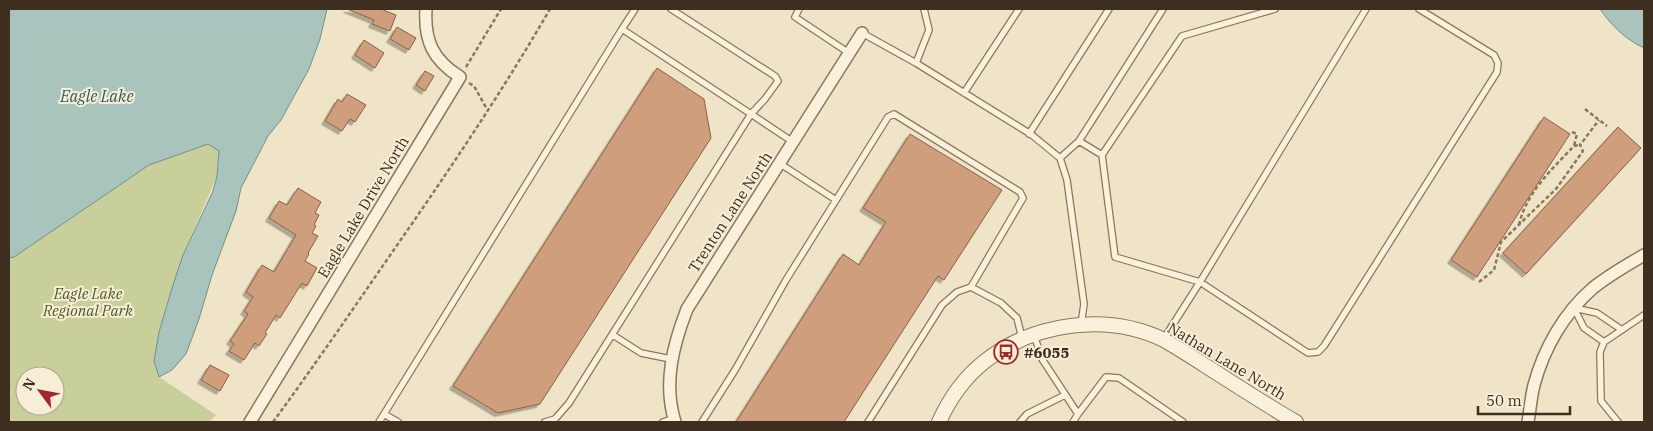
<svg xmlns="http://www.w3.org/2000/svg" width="1653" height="431" font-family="'IBM Plex Serif',serif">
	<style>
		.green { fill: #c9cf9b; fill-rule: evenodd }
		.water { fill: #a9c4bc; stroke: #6f938a }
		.building { fill: #cf9f7d; stroke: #8d5f41; filter: url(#shadow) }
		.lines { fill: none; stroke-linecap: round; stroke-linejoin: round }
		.service-casing { stroke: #8d765c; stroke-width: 8 }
		.minor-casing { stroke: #8d765c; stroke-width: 14 }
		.tertiary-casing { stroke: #8d765c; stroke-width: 16 }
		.path { stroke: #8d765c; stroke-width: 2.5; stroke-dasharray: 4 2.5; stroke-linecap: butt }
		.service { stroke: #faf1dc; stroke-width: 5.5 }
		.minor { stroke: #faf1dc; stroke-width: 11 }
		.tertiary { stroke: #faf1dc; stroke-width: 14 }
		.labels { text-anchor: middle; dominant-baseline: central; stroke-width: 4; stroke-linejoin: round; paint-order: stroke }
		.street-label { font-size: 15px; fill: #3d2e20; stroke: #f7eed8 }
		.park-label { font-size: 15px; font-style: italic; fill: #4d5a26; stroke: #f7eed8 }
		.poi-label { font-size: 15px; font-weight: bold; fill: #3d2e20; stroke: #f7eed8; text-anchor: start }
		.water-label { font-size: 16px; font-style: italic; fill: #2f5d5a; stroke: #f7eed8 }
	</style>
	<defs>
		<filter id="shadow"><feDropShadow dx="-3.5" dy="3.5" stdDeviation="0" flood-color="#0004"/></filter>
	</defs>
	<rect width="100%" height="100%" fill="#f0e4c8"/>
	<path class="green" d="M208,143L219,151L217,176L183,255L154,361L159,377L216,415L209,422H9V258L14,257L149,165ZM25,376H55V406H25Z"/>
	<path class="water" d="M9,9H327L320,39L309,69L281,120L268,136L241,188L236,211L212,275L199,319L186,354L172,370L159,377L154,361L159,332L172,288L183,255L213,191L217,176L219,151L208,144L149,165L14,257L9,258Z
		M1600,9H1644V48C1625,39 1612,26 1600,9Z"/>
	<path class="building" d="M347,9H381L396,15L390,31L372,24L374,20Z
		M397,27L416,38L409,50L390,39Z
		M364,40L384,53L375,68L355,55Z
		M657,68L704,99L711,138L540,404L498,413L453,386Z
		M425,71L434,76L425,91L416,85Z
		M347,94L366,105L355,122L350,119L342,131L325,121L338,99L342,102Z
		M1544,117L1570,134L1477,277L1451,260Z
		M1618,127L1641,148L1526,274L1503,253Z
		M910,134L1002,190L944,280L938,276L844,422H736L843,254L859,265L886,222L863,208Z
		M298,188L321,202L315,213L319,215L314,225L316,226L312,233L318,236L308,253L309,254L305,261L317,268L307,286L302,283L280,318L276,315L265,333L267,334L259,346L255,343L244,360L229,351L234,344L230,341L248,314L244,311L253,297L246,292L262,265L274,272L296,235L269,218L279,201L287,205Z
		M210,365L229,375L220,391L201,380Z"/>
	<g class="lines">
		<g class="service-casing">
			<path id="service" d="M671,9L775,76L778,81L765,99L751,114L793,142
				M799,9L795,17L849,53
				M1163,9L1079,141L1102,155L1115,257L1200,282L1308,353L1318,352L1324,346L1497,72L1498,63L1494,55L1419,9
				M622,29L635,9
				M862,33L916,63L1032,135L1060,158L1067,180L1084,304L1081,325
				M916,63L929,30L924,9
				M964,93L1019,9
				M1029,134L1109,9
				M1102,155L1182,36L1275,9
				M1060,158L1079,141
				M779,163L836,200
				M613,335L641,353L671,359
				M1034,335L1042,359L1078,414L1106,377L1119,378L1183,422
				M1163,340L1200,282L1366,9
				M1604,342L1584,328L1574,308L1597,313L1622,330
				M379,422L384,414
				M398,422L384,414L622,29L751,114L569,403L555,419L545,422
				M663,422L674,418
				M702,422L735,370L786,280L888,117L894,114L1020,192L1023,198L971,287
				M868,422L942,305L957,292L971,287L1001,303L1017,318L1022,338
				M1020,422L1027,414L1065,395
				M1073,422L1078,414
				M1618,422L1601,401L1600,352L1604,342L1644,315"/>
		</g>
		<g class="minor-casing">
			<path id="minor" d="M250,422L460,77C433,60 424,41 426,9
				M675,422C663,384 673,345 687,309L862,33
				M1528,422C1530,410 1531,397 1534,385C1544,348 1564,313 1593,288C1609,275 1627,265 1644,255"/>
		</g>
		<g class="tertiary-casing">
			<path id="tertiary" d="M939,422C949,400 965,377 984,362C1033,323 1106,312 1164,340C1178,348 1192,357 1206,366C1236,385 1266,405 1296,422"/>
		</g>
		<path class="path" d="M466,67L501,9
			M469,83L474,86L488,111
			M1585,109L1607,126
			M1572,132L1577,134L1574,146
			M1519,225C1526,193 1552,169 1574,146L1580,145
			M1479,282L1494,270L1501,242L1556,189L1583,151L1580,145L1599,120
			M273,422C314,366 353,309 393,251C448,172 502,92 550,9"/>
		<use href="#service" class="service"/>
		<use href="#minor" class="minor"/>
		<use href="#tertiary" class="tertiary"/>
	</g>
	<defs>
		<g id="bus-ring" transform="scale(1.25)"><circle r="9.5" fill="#f7eed8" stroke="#9e2a2b" stroke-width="1.5"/><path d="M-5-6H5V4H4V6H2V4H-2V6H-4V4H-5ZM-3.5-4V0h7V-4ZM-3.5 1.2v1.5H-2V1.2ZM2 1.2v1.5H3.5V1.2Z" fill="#9e2a2b"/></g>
	</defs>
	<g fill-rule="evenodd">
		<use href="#bus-ring" x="1006" y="352"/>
	</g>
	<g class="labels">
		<g class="street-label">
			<text transform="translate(363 207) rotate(-59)">Eagle Lake Drive North</text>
			<text transform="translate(730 212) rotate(-57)">Trenton Lane North</text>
			<text transform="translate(1227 361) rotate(31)">Nathan Lane North</text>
		</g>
		<g class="park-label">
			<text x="88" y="293">Eagle Lake<tspan x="88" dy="17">Regional Park</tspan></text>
		</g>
		<g class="poi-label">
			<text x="1024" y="352">#6055</text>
		</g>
		<g class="water-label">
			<text x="97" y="96">Eagle Lake</text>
		</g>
	</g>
	<rect width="1653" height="431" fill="none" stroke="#3d2e20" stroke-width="20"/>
	<g transform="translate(40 391) rotate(302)"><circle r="24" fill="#f7eed8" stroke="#ada18e"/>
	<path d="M0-4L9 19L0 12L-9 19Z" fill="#9e2a2b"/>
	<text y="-8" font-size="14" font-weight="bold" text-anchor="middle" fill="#3d2e20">N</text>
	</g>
	<path d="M1478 406v8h92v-8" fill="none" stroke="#3d2e20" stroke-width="2.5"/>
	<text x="1486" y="406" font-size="15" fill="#3d2e20" stroke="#f7eed8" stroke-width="4" paint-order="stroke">50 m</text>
</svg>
